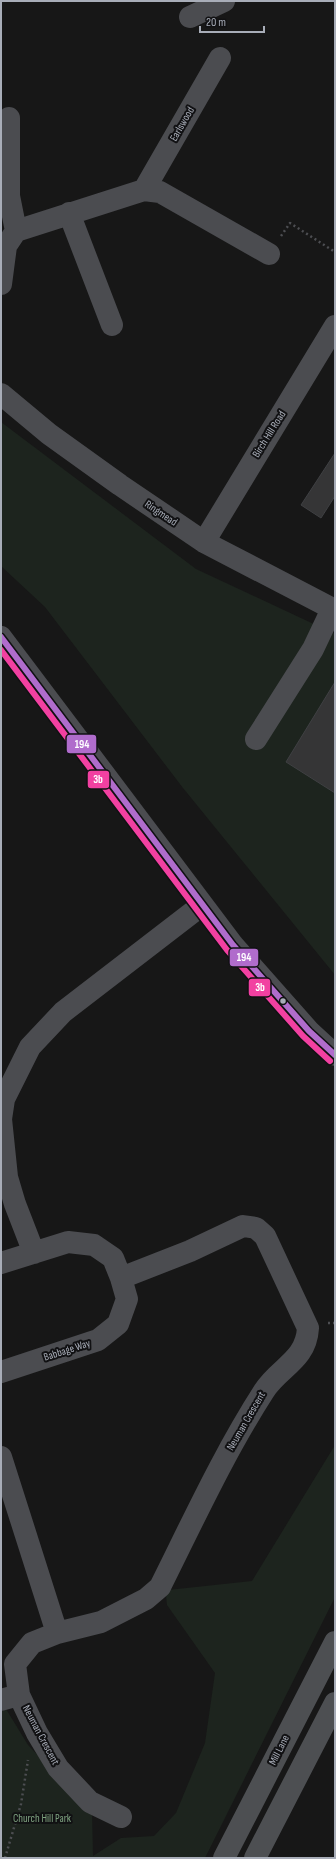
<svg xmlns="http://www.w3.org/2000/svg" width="336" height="1859" font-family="'Sofia Sans Condensed',sans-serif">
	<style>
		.green { fill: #1d241e }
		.building { fill: #353536; stroke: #3f4043 }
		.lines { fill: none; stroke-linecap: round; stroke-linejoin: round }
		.path { stroke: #4d4e52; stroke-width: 2.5; stroke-dasharray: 2 3; stroke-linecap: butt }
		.minor { stroke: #4b4c50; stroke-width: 22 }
		.major { stroke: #4d4f52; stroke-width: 22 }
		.bus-1-casing { stroke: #111113; stroke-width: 9 }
		.bus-2-casing { stroke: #111113; stroke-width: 9 }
		.bus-1 { stroke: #b06ccc; stroke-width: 6 }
		.bus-2 { stroke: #f240a1; stroke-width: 6 }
		.bus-dot { fill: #a8adb8; stroke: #111113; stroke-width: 1.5 }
		.labels { text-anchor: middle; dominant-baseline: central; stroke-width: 4; stroke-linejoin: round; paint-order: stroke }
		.street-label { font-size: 11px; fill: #a8adb8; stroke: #111113 }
		.park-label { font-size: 11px; fill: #7fa381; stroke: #111113 }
		.line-badge { stroke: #111113; stroke-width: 1.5 }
		.badge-label { font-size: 11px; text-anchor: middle; font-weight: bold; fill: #fff }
	</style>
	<rect width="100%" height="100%" fill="#171717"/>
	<path class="green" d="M1,422L196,569L335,634V975L183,788L45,607L1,566Z
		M335,1445V1597L205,1858H1V1710L6,1709L28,1745L92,1812L93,1856L121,1838L154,1836L176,1813L205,1743L215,1673L167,1605L166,1595L168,1590L252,1581Z"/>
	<path class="building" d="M335,453V496L321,518L301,505Z
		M335,682V793L286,762Z"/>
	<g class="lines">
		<path class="path" d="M281,236L290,223L335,252
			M328,1323H335
			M5,1858L21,1804L28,1760"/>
		<path class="minor" d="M190,17L224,1
			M9,118V196L16,231
			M144,190L220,58
			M69,213L112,325
			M1,284L6,246L16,231L144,190L160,192L269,254
			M1,394L49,434L120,485L204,542L335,610
			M204,542L335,326
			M1,637L233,945L309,1031L335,1055
			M256,739L313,649L332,609
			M1,1119L4,1099L30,1047L63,1012L202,905
			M1,1119L7,1177L15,1204L34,1253
			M1,1263L68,1242L94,1245L113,1258L121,1278L127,1299L118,1324L98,1340L1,1372
			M1,1457L57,1633L101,1622L146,1599L160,1587C193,1521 224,1453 264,1391C279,1367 306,1361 308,1328L265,1236L256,1228L243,1226L190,1251L121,1278
			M57,1633L32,1643L15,1664L19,1695L37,1733L58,1768L90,1802L121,1817
			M1,1700L19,1695"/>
		<path class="major" d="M224,1858L335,1642
			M255,1858L335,1703"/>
		<g class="bus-1-casing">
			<path id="bus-1" d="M1,637L233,945L309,1031L335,1055"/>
		</g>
		<g class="bus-2-casing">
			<path id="bus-2" d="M1,650L227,950L303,1036L330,1061"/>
		</g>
		<use href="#bus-1" class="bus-1"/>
		<use href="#bus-2" class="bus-2"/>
	</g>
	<circle class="bus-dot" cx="283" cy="1001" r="3.5"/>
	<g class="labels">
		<g class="street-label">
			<text transform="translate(182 124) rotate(-60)">Earlswood</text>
			<text transform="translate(269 434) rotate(-58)">Birch Hill Road</text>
			<text transform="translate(161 513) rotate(34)">Ringmead</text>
			<text transform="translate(67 1350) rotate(-18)">Babbage Way</text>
			<text transform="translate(246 1421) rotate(-60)">Neuman Crescent</text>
			<text transform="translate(41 1735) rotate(62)">Neuman Crescent</text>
			<text transform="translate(279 1750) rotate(-63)">Mill Lane</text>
		</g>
		<g class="park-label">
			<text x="42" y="1818">Church Hill Park</text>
		</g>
	</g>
	<g class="line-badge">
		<rect x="66" y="734" width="31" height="20" rx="4" fill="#b06ccc"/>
		<rect x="87" y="770" width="23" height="19" rx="4" fill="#f240a1"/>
		<rect x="229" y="948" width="30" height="19" rx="4" fill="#b06ccc"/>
		<rect x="248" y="978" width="23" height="19" rx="4" fill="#f240a1"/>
	</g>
	<g class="badge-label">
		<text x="82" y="748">194</text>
		<text x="98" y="783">3b</text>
		<text x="244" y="961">194</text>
		<text x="260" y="991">3b</text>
	</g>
	<rect width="336" height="1859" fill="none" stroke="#a8adb8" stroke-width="4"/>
	<path d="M200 26v6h64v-6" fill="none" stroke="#a8adb8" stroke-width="2"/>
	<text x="206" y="26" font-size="12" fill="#a8adb8" stroke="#111113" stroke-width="3" paint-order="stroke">20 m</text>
</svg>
